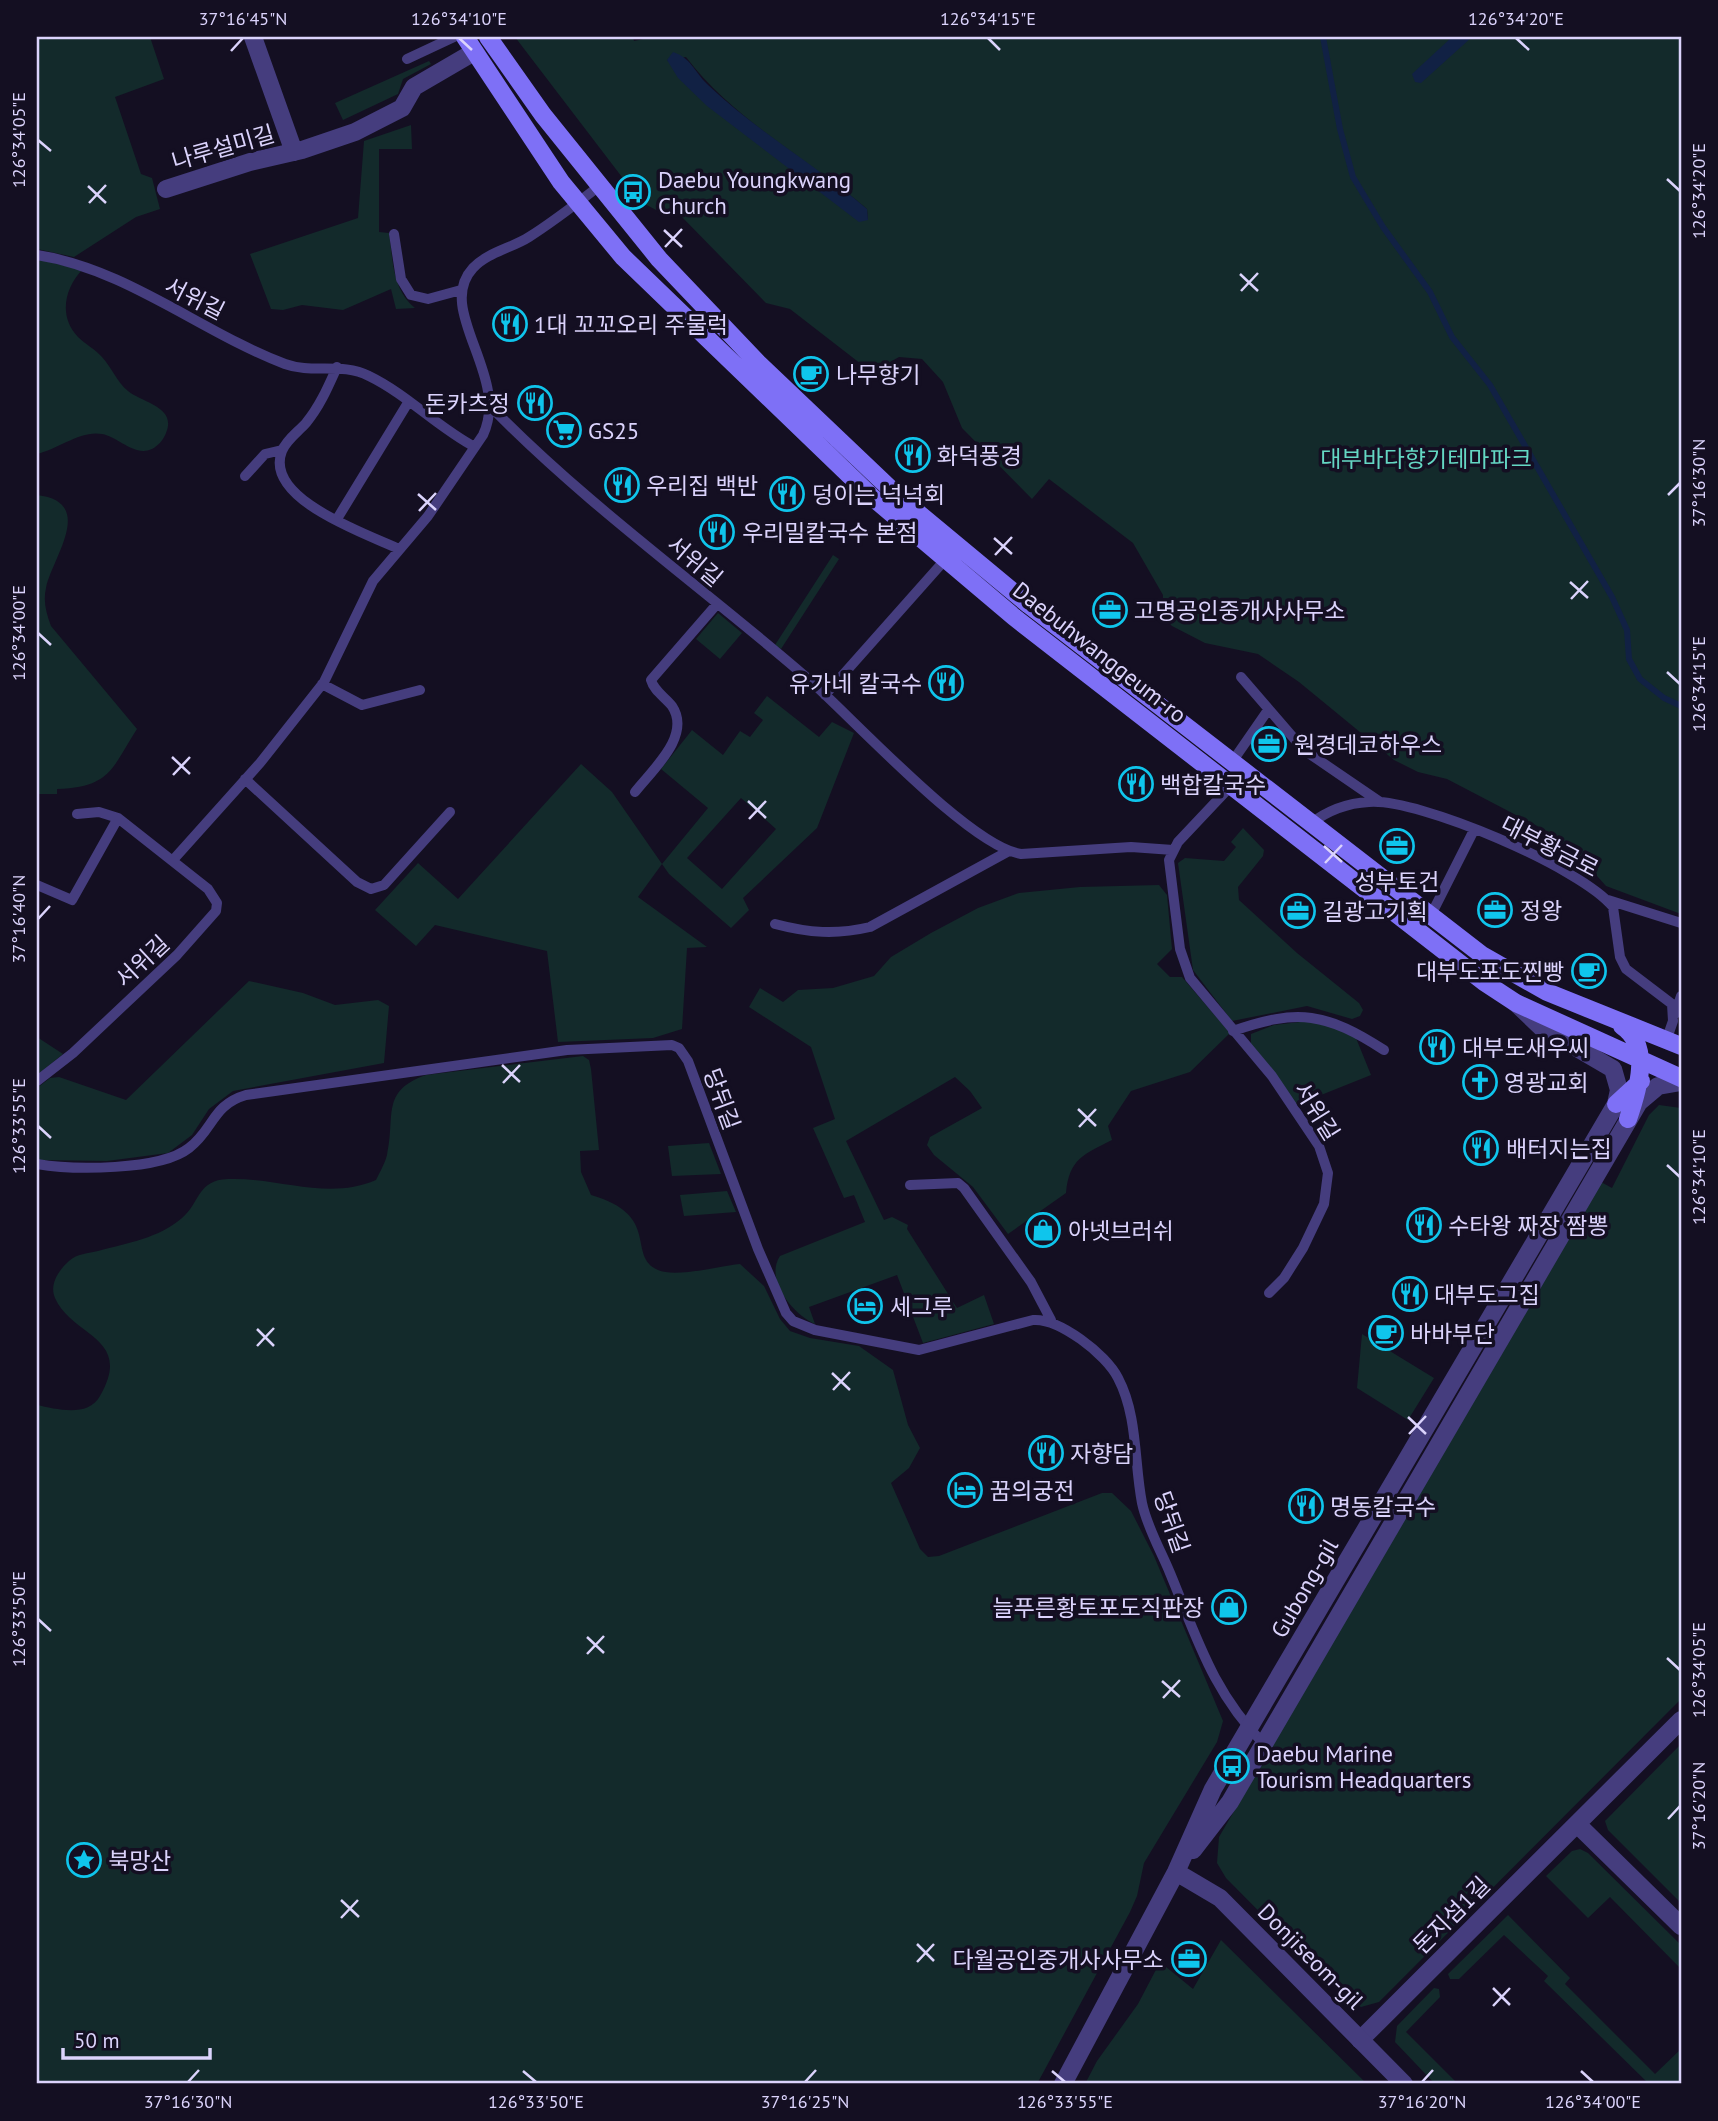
<svg xmlns="http://www.w3.org/2000/svg" width="1718" height="2121" font-family="'PT Sans','Noto Sans KR',sans-serif">
	<style>
		.green { fill: #132a2b; fill-rule: evenodd }
		.water { fill: #112144 }
		.lines { fill: none; stroke-linecap: round; stroke-linejoin: round }
		.stream { stroke: #112144; stroke-width: 6 }
		.service { stroke: #453d7e; stroke-width: 10 }
		.minor { stroke: #453d7e; stroke-width: 18 }
		.tertiary { stroke: #453d7e; stroke-width: 18 }
		.secondary { stroke: #7e70f6; stroke-width: 18 }
		.ticks { fill: none; stroke: #dbd3fc; stroke-width: 2.5 }
		.labels { text-anchor: middle; dominant-baseline: central; stroke-width: 7; stroke-linejoin: round; paint-order: stroke }
		.street-label { font-size: 23px; fill: #dbd3fc; stroke: #140f22 }
		.poi-label { font-size: 23px; fill: #dbd3fc; stroke: #140f22; text-anchor: start }
		.park-label { font-size: 23px; fill: #64d7c3; stroke: #140f22 }
		.neatline { fill: none; stroke: #dbd3fc; stroke-width: 2.5 }
		.ticks-label { font-size: 18px; text-anchor: middle; fill: #dbd3fc }
	</style>
	<rect width="100%" height="100%" fill="#140f22"/>
	<path class="green" d="M37,37H150L164,79L115,97L141,174L152,178L160,209L136,217L74,257L37,249Z
		M515,37H633L634,41L653,37H1681V914L1606,886L1580,857L1543,829L1447,779L1418,772L1394,760L1299,682L1258,654L1205,643L1172,626L1155,609L1163,601V595L1133,543L1049,479L1032,499L962,428L943,382L922,359L899,357L881,367L861,364L790,309L766,303L681,216L658,211L641,202ZM686,57C735,121 807,158 867,209L868,220L667,60Z
		M429,61L431,64L403,79L398,94L343,120L335,103Z
		M411,125L412,149H379V232L389,233C393,260 392,289 415,308L396,309L391,289L343,310L302,305L283,310L271,309L250,254L358,218L364,141Z
		M37,259L82,270C65,288 58,316 78,337C85,344 95,349 102,357C112,368 117,382 128,391C143,403 177,407 166,433C164,439 158,446 152,449C134,457 119,437 102,434C81,430 58,449 37,454Z
		M37,495C97,502 52,558 46,588C43,601 46,613 51,626L137,729C111,770 110,787 57,789V794H37Z
		M833,555L839,559L781,649L775,645Z
		M718,613L742,633L720,659L696,639Z
		M767,696L819,737L832,722L854,733L817,828L743,898L749,910L731,928L669,874L662,864L638,897L707,947L687,948L682,1029L653,1038L558,1042L547,951L435,925L416,946L375,910L418,863L458,899L581,764L612,792L662,864L708,808L661,769L692,730L723,755L740,731L750,737L763,720L754,713ZM741,798L776,829L722,889L687,858Z
		M1243,828L1264,850L1263,856L1238,887L1239,900L1297,953L1359,1003L1363,1010L1360,1016L1352,1019L1307,1006L1232,1021L1193,970L1178,863L1185,858L1224,861L1236,847L1231,842Z
		M1159,885L1167,895L1172,949L1157,964L1170,977H1182L1230,1033L1190,1072L1131,1091L1108,1126L1112,1140C1084,1154 1069,1159 1066,1193L1008,1234L973,1187L934,1155L927,1145L930,1137L982,1108L970,1091L955,1077L846,1141L884,1220L892,1217L908,1225L907,1229L957,1308L984,1295L994,1324L923,1343L897,1275L809,1307L815,1324C794,1315 764,1280 780,1256L865,1222L854,1195L844,1198L813,1128L835,1119L811,1047L749,1007L760,988L783,1002L798,990L833,988L874,976L891,957L931,933L978,908L1019,893L1080,887Z
		M249,981L303,993L335,1005L378,1000L389,1006L384,1063L233,1091L209,1109L192,1135L168,1153L107,1161L37,1160V1088L50,1078L59,1077L126,1100Z
		M1308,1021L1326,1023L1356,1038L1371,1075L1296,1105L1251,1045V1034L1274,1025Z
		M37,1037L63,1054L37,1075Z
		M583,1056L589,1060L591,1069L599,1150L580,1151L581,1172L591,1195C662,1215 626,1256 658,1270C675,1278 720,1266 740,1264L764,1286L780,1319L790,1331L810,1338L859,1346L893,1370L908,1425L920,1448L909,1468L891,1483L920,1549L928,1557L939,1556L1102,1493H1112L1131,1511L1154,1556L1223,1721L1217,1742L1144,1863L1137,1896L1130,1912L1037,2084H37V1405C56,1409 88,1418 100,1396C134,1337 72,1337 55,1298C49,1284 59,1270 69,1261C76,1254 89,1253 98,1251C128,1243 159,1238 182,1218C200,1203 197,1180 228,1179C278,1177 328,1201 376,1180C380,1172 385,1163 387,1155C396,1116 380,1091 426,1075Z
		M1659,1105L1681,1108V1699L1379,2002L1361,2007L1347,2000L1226,1878L1217,1863L1219,1837L1601,1182L1612,1188L1649,1115Z
		M709,1143L721,1174L672,1176L668,1146Z
		M727,1191L736,1212L684,1216L680,1195Z
		M1362,1334L1434,1378L1408,1420L1357,1388Z
		M1681,1744V1903L1608,1830L1605,1821Z
		M1580,1849L1588,1853L1681,1945V1969L1610,1897L1588,1918L1546,1876L1572,1851Z
		M1508,1915L1570,1978L1565,1984L1655,2074L1681,2049V2083L1649,2084L1544,1981L1548,1976L1504,1935L1459,1979H1450L1448,1974Z
		M1221,1940L1367,2084H1085L1097,2061L1138,2004L1160,1962L1193,1989Z
		M1434,1988L1439,1989L1440,1997L1406,2032L1458,2084H1435L1395,2042L1397,2026Z"/>
	<path class="water" d="M1452,37H1472L1421,83L1415,82L1412,74Z
		M673,52C691,58 694,71 707,84C756,131 816,165 867,209L868,220L859,222L707,106L678,78L667,60Z"/>
	<g class="lines">
		<path class="stream" d="M1323,37L1340,129L1353,177L1383,227L1430,292L1452,337L1490,385L1612,597L1627,630L1629,659L1640,679L1664,698L1681,706"/>
		<path class="service" d="M407,59L454,37
			M394,234L401,279L411,295L428,299L461,290
			M37,255C127,269 201,332 285,364C312,374 342,362 369,376C408,395 437,427 475,447
			M337,367C328,387 320,406 306,423C298,432 286,440 282,451C263,499 367,534 399,549
			M492,408C588,506 702,587 806,677C851,716 969,846 1021,854L1131,847L1173,850
			M245,476L265,454L282,450
			M337,519L409,401
			M1241,677L1304,750L1380,802
			M322,684L362,705L420,690
			M825,695L944,561
			M1232,762L1268,710
			M1244,772L1178,842L1169,860L1180,949L1190,978L1272,1076L1319,1146L1328,1173L1324,1204L1303,1248L1284,1278L1269,1293
			M245,779L357,882L371,889L384,885L450,812
			M635,792C652,770 692,736 672,706C665,697 654,691 651,680L717,604
			M1310,824C1327,811 1348,803 1369,802C1419,798 1582,868 1613,907L1620,957L1626,969L1672,1004L1673,1021L1666,1041
			M173,860L260,763L324,682L373,581L428,516L483,435C511,376 434,310 473,268C488,252 512,248 529,237C553,222 576,204 598,187
			M37,885L72,900L118,818
			M1608,900L1681,923
			M1430,917L1474,830
			M775,924C809,933 836,935 870,927L1007,852
			M1675,1014L1681,996
			M1233,1031C1298,1008 1327,1013 1384,1050
			M37,1081L73,1053L177,955L216,911L217,903L208,889L118,818L99,812L77,814
			M37,1164C72,1170 160,1171 189,1148C214,1129 212,1105 246,1095L567,1050L672,1045L679,1048L688,1061L758,1249L786,1313L793,1321L815,1330L919,1350L1033,1320C1059,1318 1106,1354 1118,1378C1138,1416 1134,1462 1142,1503C1147,1527 1161,1551 1170,1573C1197,1638 1213,1693 1264,1744
			M910,1185L958,1183L964,1188L1031,1282L1051,1320"/>
		<path class="minor" d="M253,37L294,152
			M166,189L250,162L302,150L355,132L402,108L414,87L474,52
			M1577,1824L1681,1926
			M1360,2040L1681,1720"/>
		<path class="tertiary" d="M1193,1850L1230,1802L1639,1102L1658,1086L1681,1082
			M1176,1872L1220,1898L1404,2084
			M1063,2084L1176,1872L1213,1789L1616,1104L1619,1090L1613,1069L1541,1027L1516,1003"/>
		<path class="secondary" d="M465,37L561,182L623,257L871,496L1014,617L1484,982L1516,1003L1681,1078
			M488,37L543,115L659,259L758,363L900,498L1029,605L1482,955L1547,992L1681,1046
			M1622,1026C1652,1046 1638,1090 1628,1119
			M1616,1104L1641,1081"/>
	</g>
	<path class="ticks" d="M459,38L472,50M988,38L1000,50M1516,38L1529,50M231,51L243,38M38,140L51,151M1667,179L1680,191M88,186L106,203M89,203L106,185M664,230L682,247M665,247L682,229M1240,274L1258,291M1241,291L1258,273M418,494L436,510M1668,495L1680,483M419,511L436,493M994,538L1012,554M995,555L1012,537M1570,582L1588,598M1571,599L1588,581M38,633L51,645M1667,672L1680,684M172,757L190,774M173,775L190,757M748,801L766,818M749,819L766,801M1324,846L1342,862M1325,863L1342,845M38,919L50,906M502,1065L520,1082M503,1083L520,1065M1078,1109L1096,1126M38,1126L51,1138M1079,1127L1096,1109M1667,1165L1680,1177M257,1329L274,1346M257,1346L274,1328M832,1373L850,1390M833,1390L850,1372M1408,1417L1426,1434M1409,1434L1426,1416M38,1619L51,1631M587,1637L604,1653M587,1654L604,1636M1667,1658L1680,1670M1162,1681L1180,1697M1163,1698L1180,1680M1668,1819L1680,1806M341,1900L359,1917M341,1918L358,1900M917,1944L934,1961M917,1962L934,1944M1493,1988L1510,2005M1493,2006L1510,1988M523,2071L536,2082M1052,2071L1065,2082M1581,2071L1593,2082M188,2082L199,2070M805,2082L816,2070M1422,2082L1433,2070"/>
	<defs>
		<g id="bus-ring" transform="scale(1.75)"><circle r="9.5" fill="#140f22" stroke="#0fc5ec" stroke-width="1.5"/><path d="M-5-6H5V4H4V6H2V4H-2V6H-4V4H-5ZM-3.5-4V0h7V-4ZM-3.5 1.2v1.5H-2V1.2ZM2 1.2v1.5H3.5V1.2Z" fill="#0fc5ec"/></g>
		<g id="restaurant-ring" transform="scale(1.75)"><circle r="9.5" fill="#140f22" stroke="#0fc5ec" stroke-width="1.5"/><path d="M-5-6h1v4h1v-4h1v4h1v-4h1v5L-1.5 .5V6h-2V.5L-5-1ZM5-6V6H3V1.5H1.5Q1.5-4 5-6Z" fill="#0fc5ec"/></g>
		<g id="cafe-ring" transform="scale(1.75)"><circle r="9.5" fill="#140f22" stroke="#0fc5ec" stroke-width="1.5"/><path d="M-5.5-4.5H6V0H3Q3 3.5 0 3.5H-2.5Q-5.5 3.5-5.5 0ZM3-3.2v2h1.7v-2ZM-6 4.5H4V6H-6Z" fill="#0fc5ec"/></g>
		<g id="supermarket-ring" transform="scale(1.75)"><circle r="9.5" fill="#140f22" stroke="#0fc5ec" stroke-width="1.5"/><path d="M-6-5.5h2.5l.6 2H6L4.5 2H-2.5L-4.4-4H-6ZM-1.5 3.2a1.3 1.3 0 1 0 .1 0ZM3 3.2a1.3 1.3 0 1 0 .1 0Z" fill="#0fc5ec"/></g>
		<g id="office-ring" transform="scale(1.75)"><circle r="9.5" fill="#140f22" stroke="#0fc5ec" stroke-width="1.5"/><path d="M-6-3h4V-5.5h4V-3h4V5H-6ZM-1-4.5V-3h2v-1.5ZM-6 0V1H6V0Z" fill="#0fc5ec"/></g>
		<g id="church-ring" transform="scale(1.75)"><circle r="9.5" fill="#140f22" stroke="#0fc5ec" stroke-width="1.5"/><path d="M-1.2-6h2.4v3.5h3.3v2.4h-3.3V6h-2.4V-.1h-3.3v-2.4h3.3Z" fill="#0fc5ec"/></g>
		<g id="shop-ring" transform="scale(1.75)"><circle r="9.5" fill="#140f22" stroke="#0fc5ec" stroke-width="1.5"/><path d="M-5-2.5h2.3a2.7 3.5 0 0 1 5.4 0H5L5.5 6h-11ZM-1.5-2.5h3a1.5 2.3 0 0 0-3 0Z" fill="#0fc5ec"/></g>
		<g id="hotel-ring" transform="scale(1.75)"><circle r="9.5" fill="#140f22" stroke="#0fc5ec" stroke-width="1.5"/><path d="M-6-4.5h1.5V1H6V5H4.5V3h-9V5H-6ZM-4 0a1.8 1.8 0 1 1 3.6 0ZM.5 0V-2.5h3Q6-2.5 6 0Z" fill="#0fc5ec"/></g>
		<g id="sight-ring" transform="scale(1.75)"><circle r="9.5" fill="#140f22" stroke="#0fc5ec" stroke-width="1.5"/><path d="M0-6L1.8-2.2L6-1.7L2.9 1.2L3.7 5.4L0 3.3L-3.7 5.4L-2.9 1.2L-6-1.7L-1.8-2.2Z" fill="#0fc5ec"/></g>
	</defs>
	<g fill-rule="evenodd">
		<use href="#bus-ring" x="633" y="192"/>
		<use href="#restaurant-ring" x="510" y="324"/>
		<use href="#cafe-ring" x="811" y="374"/>
		<use href="#restaurant-ring" x="535" y="403"/>
		<use href="#supermarket-ring" x="564" y="430"/>
		<use href="#restaurant-ring" x="913" y="455"/>
		<use href="#restaurant-ring" x="622" y="485"/>
		<use href="#restaurant-ring" x="787" y="494"/>
		<use href="#restaurant-ring" x="717" y="532"/>
		<use href="#office-ring" x="1110" y="610"/>
		<use href="#restaurant-ring" x="946" y="683"/>
		<use href="#office-ring" x="1269" y="744"/>
		<use href="#restaurant-ring" x="1136" y="784"/>
		<use href="#office-ring" x="1397" y="846"/>
		<use href="#office-ring" x="1495" y="910"/>
		<use href="#office-ring" x="1298" y="911"/>
		<use href="#cafe-ring" x="1589" y="971"/>
		<use href="#restaurant-ring" x="1437" y="1047"/>
		<use href="#church-ring" x="1480" y="1082"/>
		<use href="#restaurant-ring" x="1481" y="1148"/>
		<use href="#restaurant-ring" x="1424" y="1225"/>
		<use href="#shop-ring" x="1043" y="1230"/>
		<use href="#restaurant-ring" x="1410" y="1294"/>
		<use href="#hotel-ring" x="865" y="1306"/>
		<use href="#cafe-ring" x="1386" y="1333"/>
		<use href="#restaurant-ring" x="1046" y="1453"/>
		<use href="#hotel-ring" x="965" y="1490"/>
		<use href="#restaurant-ring" x="1306" y="1506"/>
		<use href="#shop-ring" x="1229" y="1607"/>
		<use href="#bus-ring" x="1232" y="1766"/>
		<use href="#sight-ring" x="84" y="1860"/>
		<use href="#office-ring" x="1189" y="1959"/>
	</g>
	<g class="labels">
		<g class="street-label">
			<text transform="translate(223 147) rotate(-16)">나루설미길</text>
			<text transform="translate(195 298) rotate(27)">서위길</text>
			<text transform="translate(695 561) rotate(40)">서위길</text>
			<text transform="translate(1100 652) rotate(38)">Daebuhwanggeum-ro</text>
			<text transform="translate(1550 846) rotate(27)">대부황금로</text>
			<text transform="translate(142 961) rotate(-43)">서위길</text>
			<text transform="translate(722 1099) rotate(70)">당뒤길</text>
			<text transform="translate(1317 1111) rotate(58)">서위길</text>
			<text transform="translate(1172 1522) rotate(71)">당뒤길</text>
			<text transform="translate(1304 1588) rotate(-60)">Gubong-gil</text>
			<text transform="translate(1451 1915) rotate(-45)">돈지섬1길</text>
			<text transform="translate(1311 1956) rotate(45)">Donjiseom-gil</text>
		</g>
		<g class="poi-label">
			<text x="658" y="179">Daebu Youngkwang<tspan x="658" dy="26">Church</tspan></text>
			<text x="534" y="324">1대 꼬꼬오리 주물럭</text>
			<text x="836" y="374">나무향기</text>
			<text x="510" y="403" text-anchor="end">돈카츠정</text>
			<text x="588" y="430">GS25</text>
			<text x="937" y="455">화덕풍경</text>
			<text x="646" y="485">우리집 백반</text>
			<text x="812" y="494">덩이는 넉넉회</text>
			<text x="742" y="532">우리밀칼국수 본점</text>
			<text x="1134" y="610">고명공인중개사사무소</text>
			<text x="922" y="683" text-anchor="end">유가네 칼국수</text>
			<text x="1294" y="744">원경데코하우스</text>
			<text x="1160" y="784">백합칼국수</text>
			<text x="1397" y="881" text-anchor="middle">성부토건</text>
			<text x="1520" y="910">정왕</text>
			<text x="1322" y="911">길광고기획</text>
			<text x="1564" y="971" text-anchor="end">대부도포도찐빵</text>
			<text x="1462" y="1047">대부도새우씨</text>
			<text x="1504" y="1082">영광교회</text>
			<text x="1506" y="1148">배터지는집</text>
			<text x="1448" y="1225">수타왕 짜장 짬뽕</text>
			<text x="1068" y="1230">아넷브러쉬</text>
			<text x="1434" y="1294">대부도그집</text>
			<text x="890" y="1306">세그루</text>
			<text x="1410" y="1333">바바부단</text>
			<text x="1070" y="1453">자향담</text>
			<text x="990" y="1490">꿈의궁전</text>
			<text x="1330" y="1506">명동칼국수</text>
			<text x="1204" y="1607" text-anchor="end">늘푸른황토포도직판장</text>
			<text x="1256" y="1753">Daebu Marine<tspan x="1256" dy="26">Tourism Headquarters</tspan></text>
			<text x="108" y="1860">북망산</text>
			<text x="1164" y="1959" text-anchor="end">다월공인중개사사무소</text>
		</g>
		<g class="park-label">
			<text x="1426" y="458">대부바다향기테마파크</text>
		</g>
	</g>
	<rect width="1718" height="2121" fill="none" stroke="#140f22" stroke-width="77"/>
	<path d="M63 2048v10h147v-10" fill="none" stroke="#dbd3fc" stroke-width="3.5"/>
	<text x="74" y="2048" font-size="21" fill="#dbd3fc" stroke="#140f22" stroke-width="5" paint-order="stroke">50 m</text>
	<rect x="38" y="38" width="1642" height="2044" class="neatline"/>
	<g class="ticks-label">
		<text x="243" y="25">37°16'45"N</text>
		<text x="459" y="25">126°34'10"E</text>
		<text x="988" y="25">126°34'15"E</text>
		<text x="1516" y="25">126°34'20"E</text>
		<text transform="translate(19 140) rotate(-90)" y="6">126°34'05"E</text>
		<text transform="translate(1699 191) rotate(-90)" y="6">126°34'20"E</text>
		<text transform="translate(1699 483) rotate(-90)" y="6">37°16'30"N</text>
		<text transform="translate(19 633) rotate(-90)" y="6">126°34'00"E</text>
		<text transform="translate(1699 684) rotate(-90)" y="6">126°34'15"E</text>
		<text transform="translate(19 919) rotate(-90)" y="6">37°16'40"N</text>
		<text transform="translate(19 1126) rotate(-90)" y="6">126°33'55"E</text>
		<text transform="translate(1699 1177) rotate(-90)" y="6">126°34'10"E</text>
		<text transform="translate(19 1619) rotate(-90)" y="6">126°33'50"E</text>
		<text transform="translate(1699 1670) rotate(-90)" y="6">126°34'05"E</text>
		<text transform="translate(1699 1806) rotate(-90)" y="6">37°16'20"N</text>
		<text x="188" y="2108">37°16'30"N</text>
		<text x="536" y="2108">126°33'50"E</text>
		<text x="805" y="2108">37°16'25"N</text>
		<text x="1065" y="2108">126°33'55"E</text>
		<text x="1422" y="2108">37°16'20"N</text>
		<text x="1593" y="2108">126°34'00"E</text>
	</g>
</svg>
